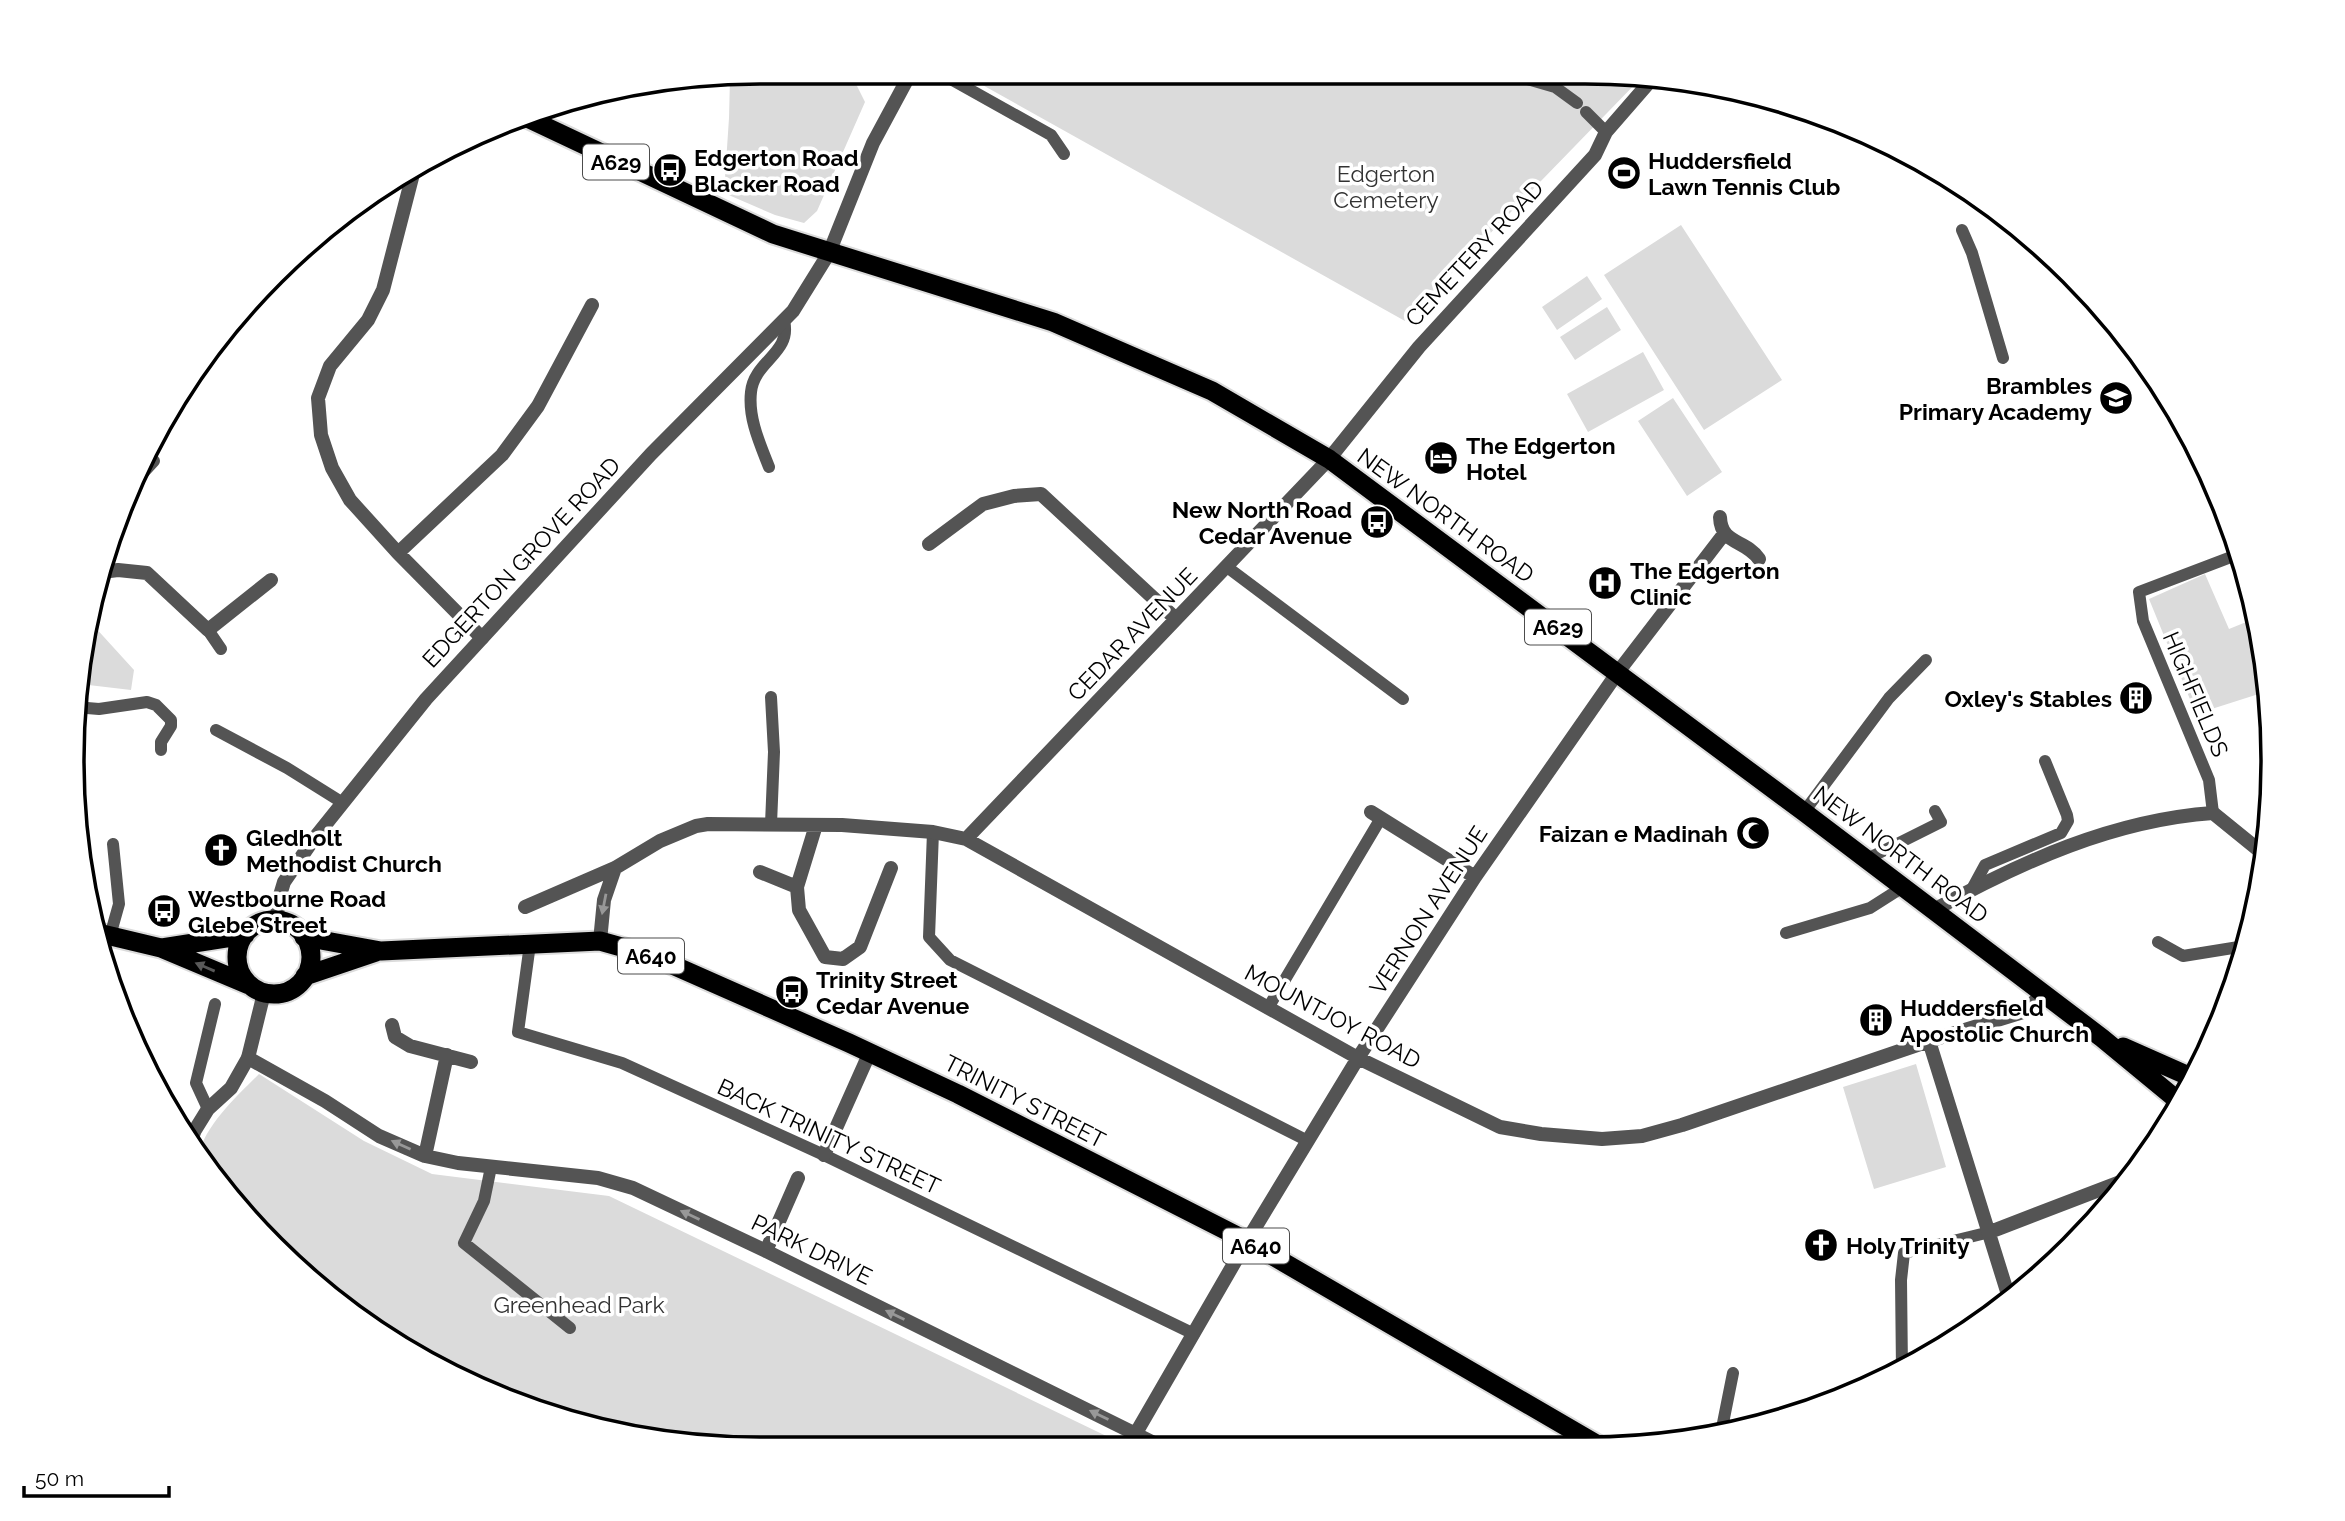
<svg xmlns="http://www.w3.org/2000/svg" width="2345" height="1521" font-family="Raleway,sans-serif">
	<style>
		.green { fill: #dbdbdb }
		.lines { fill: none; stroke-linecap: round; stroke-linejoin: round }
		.trunk-casing { stroke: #dbdbdb; stroke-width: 23 }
		.service { stroke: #545454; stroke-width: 12 }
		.minor { stroke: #545454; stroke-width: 14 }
		.tertiary { stroke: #545454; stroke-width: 14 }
		.trunk { stroke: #000; stroke-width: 19 }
		.oneway { fill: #989898 }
		.oneway2 { fill: #595959 }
		.labels { text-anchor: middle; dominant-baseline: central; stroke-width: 7; stroke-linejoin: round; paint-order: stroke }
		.shield { fill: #fff; stroke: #4c4c4c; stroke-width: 2 }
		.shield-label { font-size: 21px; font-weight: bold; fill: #000 }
		.poi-label { font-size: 23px; font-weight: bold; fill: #000; stroke: #fff; text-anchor: start }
		.park-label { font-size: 23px; fill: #323232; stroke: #fff }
		.street-label { font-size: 23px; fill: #000; stroke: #fff }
		.rim { fill: none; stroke: #000; stroke-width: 3.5 }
	</style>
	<rect width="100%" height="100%" fill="#fff"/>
	<path class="green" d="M730,78H853L865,102L817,211L804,223L775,215L724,193L729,118Z
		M970,78H1641L1405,321Z
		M1681,225L1782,380L1704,430L1604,275Z
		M1587,276L1602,299L1557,330L1542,307Z
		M1607,307L1621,330L1575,360L1560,337Z
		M1643,352L1664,390L1588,432L1567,394Z
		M1673,398L1722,472L1687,496L1638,421Z
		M2205,574L2229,629L2256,618L2268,691L2196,714L2149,599Z
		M92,621L93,625L134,670L131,690L80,684Z
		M1916,1064L1946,1167L1874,1189L1843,1087Z
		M259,1074L364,1141L432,1174L609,1196L1125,1445L671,1443L497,1397L416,1357L307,1279L199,1155C204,1126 238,1095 259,1074Z"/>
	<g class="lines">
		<g class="trunk-casing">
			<path id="trunk" d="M523,116L773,234L1053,322L1212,391L1329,459L1804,812L2102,1038L2182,1104
				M237 957a37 37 0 1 1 74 0a37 37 0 1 1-74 0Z
				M94,932L161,948L249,985
				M304,937L381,951L600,941L650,955L849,1043L958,1094L1247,1241L1603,1448
				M162,948L245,935
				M305,976L376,952
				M2123,1047L2193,1078"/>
		</g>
		<path class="service" d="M949,78L1051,135L1064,154
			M1524,78L1555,87L1577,103
			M1586,112L1606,132
			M1937,174L1940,173
			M1962,230L1972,253L2003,358
			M769,467C760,444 748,418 751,392C754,361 792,353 784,321
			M134,477L143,473L154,461
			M1227,567L1403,699
			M208,630L221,649
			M771,697L774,752L771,824
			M75,707L99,709L147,702L156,705L171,720V726L161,742V750
			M216,730L287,768L343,803
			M1804,812L1889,698L1926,660
			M2213,813L2209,780L2143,621L2139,592L2239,554
			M933,832L929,937L950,960L1308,1141
			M1867,859L1941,822L1935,811
			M1972,889L1985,865L2061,833L2068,821L2067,815L2045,761
			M1786,933L1870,908L1903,887
			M110,936L119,904L113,844
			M2158,942L2183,956L2245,946
			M530,944L518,1032L622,1063L824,1155L1194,1334
			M1268,1008L1381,818
			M208,1109L196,1083L215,1004
			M491,1167L484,1201L464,1243L570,1328
			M1902,1370L1901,1280L1904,1253L1990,1232
			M1721,1433L1733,1373"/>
		<path class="minor" d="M414,170L383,290L368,320L330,366L318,398L321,435L332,468L350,500L398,553L482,638
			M1720,517C1721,545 1745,539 1759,559
			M929,544L983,504L1014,496L1041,494L1176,619
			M398,553L502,455L538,406L592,305
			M102,572L118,570L147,573L208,630L271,580
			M1371,812L1475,877
			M816,825L797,887L799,910L825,957L843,959L860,947L891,868
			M966,839L1329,459L1419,347L1595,155L1606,132L1653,78
			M760,872L797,887
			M525,907L615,868L660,841L696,826L708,824L842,825L933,832L966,839L1358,1058L1500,1127L1541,1134L1602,1139L1642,1136L1682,1125L1929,1041L2023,1012L2044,993
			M1934,910C2021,862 2113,820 2213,813L2266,856
			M600,941L604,900L615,868
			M392,1025L395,1037L410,1046L471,1062
			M1929,1041L2010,1301
			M248,1058L325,1101L379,1136L425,1156L458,1163L598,1178L633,1188L766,1251L1160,1446
			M824,1155L870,1052
			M425,1156L447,1055
			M1990,1232L2128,1179
			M766,1251L798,1178
			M1136,1433L1247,1241L1358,1058L1475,877L1618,672L1724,534"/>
		<path class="tertiary" d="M277,921L278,902L284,882L313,840L426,699L651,454L793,311L829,253L873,143L908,78
			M189,1145L195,1130L208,1109L231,1088L248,1058L264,993"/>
		<use href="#trunk" class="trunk"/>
	</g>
	<defs><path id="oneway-solid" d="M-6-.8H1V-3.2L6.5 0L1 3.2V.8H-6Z" transform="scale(1.75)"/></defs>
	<g class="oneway">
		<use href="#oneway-solid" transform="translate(604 904) rotate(101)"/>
		<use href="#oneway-solid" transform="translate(401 1145) rotate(-156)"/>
		<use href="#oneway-solid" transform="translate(690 1215) rotate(-155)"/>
		<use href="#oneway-solid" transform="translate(895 1315) rotate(-154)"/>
		<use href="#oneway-solid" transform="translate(1099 1415) rotate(-154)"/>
	</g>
	<use class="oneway2" href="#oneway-solid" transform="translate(205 967) rotate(-157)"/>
	<defs>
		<g id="bus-disc" transform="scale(1.75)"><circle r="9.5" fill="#000" stroke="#fff"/><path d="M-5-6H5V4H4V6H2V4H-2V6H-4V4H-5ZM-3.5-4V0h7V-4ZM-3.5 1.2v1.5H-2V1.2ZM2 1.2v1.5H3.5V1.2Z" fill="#fff"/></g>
		<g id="stadium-disc" transform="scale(1.75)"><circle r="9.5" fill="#000" stroke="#fff"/><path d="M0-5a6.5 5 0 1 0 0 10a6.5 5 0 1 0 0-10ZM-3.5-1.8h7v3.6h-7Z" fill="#fff"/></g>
		<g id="school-disc" transform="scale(1.75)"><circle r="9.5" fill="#000" stroke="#fff"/><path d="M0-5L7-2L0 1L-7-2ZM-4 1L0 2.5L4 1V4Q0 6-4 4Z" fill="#fff"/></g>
		<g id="hotel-disc" transform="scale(1.75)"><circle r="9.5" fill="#000" stroke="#fff"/><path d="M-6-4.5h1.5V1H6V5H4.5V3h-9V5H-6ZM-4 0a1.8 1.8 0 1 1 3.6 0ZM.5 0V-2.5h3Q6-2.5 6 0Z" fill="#fff"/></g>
		<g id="hospital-disc" transform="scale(1.75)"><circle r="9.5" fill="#000" stroke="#fff"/><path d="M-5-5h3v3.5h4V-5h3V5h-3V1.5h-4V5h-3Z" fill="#fff"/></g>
		<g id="building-disc" transform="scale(1.75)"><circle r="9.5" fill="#000" stroke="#fff"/><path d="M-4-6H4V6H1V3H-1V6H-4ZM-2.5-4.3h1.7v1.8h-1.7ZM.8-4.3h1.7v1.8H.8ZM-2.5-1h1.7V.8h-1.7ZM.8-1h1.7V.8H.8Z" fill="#fff"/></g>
		<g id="mosque-disc" transform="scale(1.75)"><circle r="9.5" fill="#000" stroke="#fff"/><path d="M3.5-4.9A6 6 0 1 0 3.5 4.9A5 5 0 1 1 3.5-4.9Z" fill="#fff"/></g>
		<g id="church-disc" transform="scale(1.75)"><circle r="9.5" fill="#000" stroke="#fff"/><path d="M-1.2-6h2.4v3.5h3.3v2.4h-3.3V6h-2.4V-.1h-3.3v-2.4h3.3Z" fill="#fff"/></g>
	</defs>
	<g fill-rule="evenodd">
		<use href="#bus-disc" x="670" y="170"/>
		<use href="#stadium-disc" x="1624" y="173"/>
		<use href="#school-disc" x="2116" y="398"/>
		<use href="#hotel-disc" x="1441" y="458"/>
		<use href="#bus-disc" x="1377" y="522"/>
		<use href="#hospital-disc" x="1605" y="583"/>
		<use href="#building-disc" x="2136" y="698"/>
		<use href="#mosque-disc" x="1753" y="833"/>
		<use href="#church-disc" x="221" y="850"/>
		<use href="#bus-disc" x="164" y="911"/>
		<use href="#bus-disc" x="792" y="992"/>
		<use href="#building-disc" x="1876" y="1020"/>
		<use href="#church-disc" x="1821" y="1245"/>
	</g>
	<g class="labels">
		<g class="shield">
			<rect x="583" y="144.5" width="66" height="35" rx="5"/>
			<rect x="1525" y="609.5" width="66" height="35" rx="5"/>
			<rect x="618" y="938.5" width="66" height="35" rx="5"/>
			<rect x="1223" y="1228.5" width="66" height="35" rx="5"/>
		</g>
		<g class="shield-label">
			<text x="616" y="162">A629</text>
			<text x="1558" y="627">A629</text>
			<text x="651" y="956">A640</text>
			<text x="1256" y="1246">A640</text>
		</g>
		<g class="poi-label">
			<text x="694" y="157">Edgerton Road<tspan x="694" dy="26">Blacker Road</tspan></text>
			<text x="1648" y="160">Huddersfield<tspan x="1648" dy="26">Lawn Tennis Club</tspan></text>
			<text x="2092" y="385" text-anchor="end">Brambles<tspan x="2092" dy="26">Primary Academy</tspan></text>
			<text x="1466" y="445">The Edgerton<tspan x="1466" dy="26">Hotel</tspan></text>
			<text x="1352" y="509" text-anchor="end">New North Road<tspan x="1352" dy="26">Cedar Avenue</tspan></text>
			<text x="1630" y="570">The Edgerton<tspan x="1630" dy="26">Clinic</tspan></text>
			<text x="2112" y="698" text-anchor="end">Oxley's Stables</text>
			<text x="1728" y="833" text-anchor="end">Faizan e Madinah</text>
			<text x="246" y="837">Gledholt<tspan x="246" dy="26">Methodist Church</tspan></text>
			<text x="188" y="898">Westbourne Road<tspan x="188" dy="26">Glebe Street</tspan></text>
			<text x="816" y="979">Trinity Street<tspan x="816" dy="26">Cedar Avenue</tspan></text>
			<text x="1900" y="1007">Huddersfield<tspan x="1900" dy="26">Apostolic Church</tspan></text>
			<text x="1846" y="1245">Holy Trinity</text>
		</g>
		<g class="park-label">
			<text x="1386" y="173">Edgerton<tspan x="1386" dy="26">Cemetery</tspan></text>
			<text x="579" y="1304">Greenhead Park</text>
		</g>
		<g class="street-label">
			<text transform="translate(1474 253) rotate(-47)">CEMETERY ROAD</text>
			<text transform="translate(1446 515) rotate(36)">NEW NORTH ROAD</text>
			<text transform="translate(521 562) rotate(-47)">EDGERTON GROVE ROAD</text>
			<text transform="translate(1132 634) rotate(-46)">CEDAR AVENUE</text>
			<text transform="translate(2196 694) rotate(67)">HIGHFIELDS</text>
			<text transform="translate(1901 854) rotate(37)">NEW NORTH ROAD</text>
			<text transform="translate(1428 910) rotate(-57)">VERNON AVENUE</text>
			<text transform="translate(1333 1016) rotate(28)">MOUNTJOY ROAD</text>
			<text transform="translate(1025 1101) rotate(27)">TRINITY STREET</text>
			<text transform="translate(829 1136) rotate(25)">BACK TRINITY STREET</text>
			<text transform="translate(812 1249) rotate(26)">PARK DRIVE</text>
		</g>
	</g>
	<path d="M0 0H2345V1521H0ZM760 84H1585A676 676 0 0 1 2261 760V761A676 676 0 0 1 1585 1437H760A676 676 0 0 1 84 761V760A676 676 0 0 1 760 84Z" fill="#fff" fill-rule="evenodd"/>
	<path class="rim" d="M760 84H1585A676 676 0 0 1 2261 760V761A676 676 0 0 1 1585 1437H760A676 676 0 0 1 84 761V760A676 676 0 0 1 760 84Z"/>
	<path d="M24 1486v10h145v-10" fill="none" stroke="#000000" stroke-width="3.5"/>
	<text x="35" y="1486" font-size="21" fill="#000000" stroke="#ffffff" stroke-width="5" paint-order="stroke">50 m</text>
</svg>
